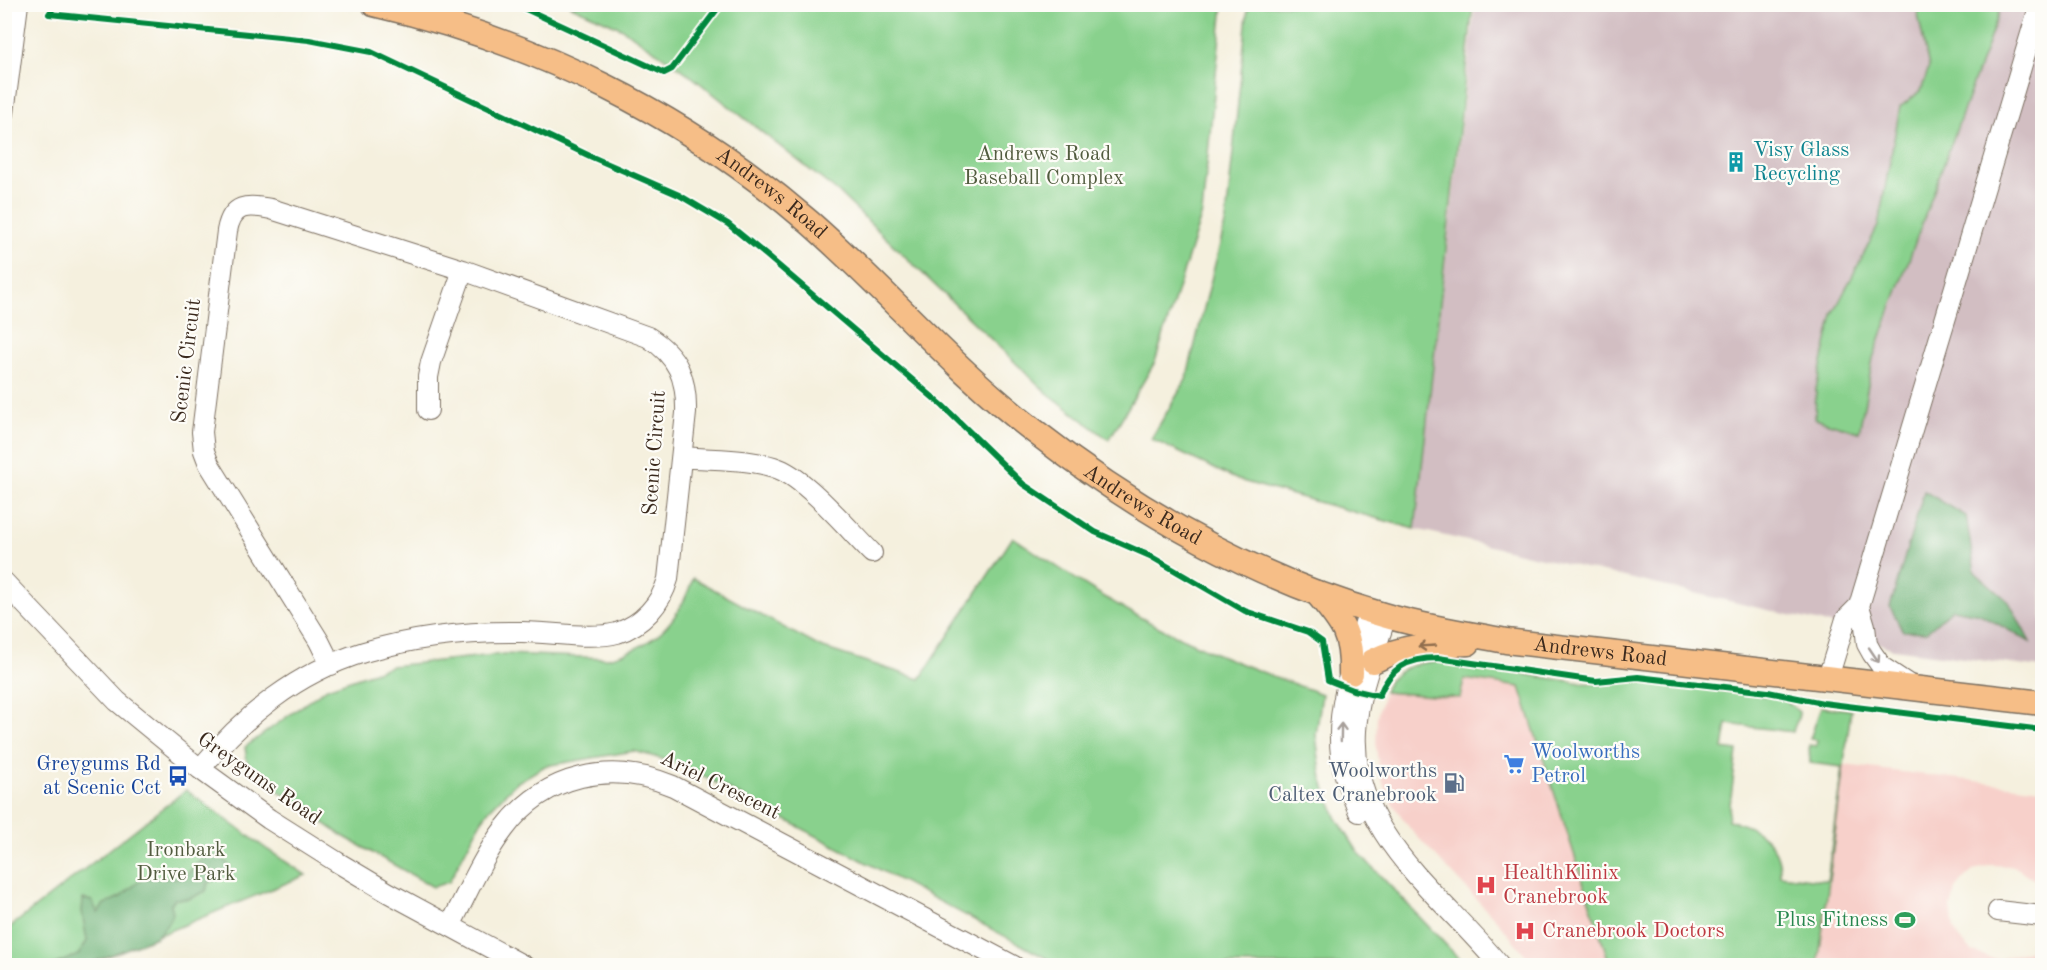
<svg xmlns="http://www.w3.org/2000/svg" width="2047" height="970" font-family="'Old Standard TT',serif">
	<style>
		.built { fill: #f7d0ca }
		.industrial { fill: #d2bec2 }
		.green { fill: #89d18d; stroke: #627e56; stroke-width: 1.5 }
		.forest { fill: #6eb378; stroke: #546e4b; stroke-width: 1.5 }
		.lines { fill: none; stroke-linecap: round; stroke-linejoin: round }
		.minor-casing { stroke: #7c6f61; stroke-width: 22 }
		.major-casing { stroke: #7c6f61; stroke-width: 27 }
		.minor { stroke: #fff; stroke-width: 20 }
		.major { stroke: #f6be87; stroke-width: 24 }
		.cycleway-casing { stroke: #fdfcf7; stroke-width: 10 }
		.cycleway { stroke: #00873e; stroke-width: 6 }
		.oneway { stroke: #8f6d4d }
		.oneway2 { stroke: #a79f9a }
		.labels { text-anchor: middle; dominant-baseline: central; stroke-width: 4.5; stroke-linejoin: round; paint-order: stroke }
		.culture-label { font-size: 21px; fill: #0d838f; stroke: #fdfcf7; text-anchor: start }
		.park-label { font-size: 21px; fill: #525c3f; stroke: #fdfcf7 }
		.street-label { font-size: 21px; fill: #3b2a1e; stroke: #fdfcf7 }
		.shop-label { font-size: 21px; fill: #366cbe; stroke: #fdfcf7; text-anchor: start }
		.transit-label { font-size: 21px; fill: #164399; stroke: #fdfcf7; text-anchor: end }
		.service-label { font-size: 21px; fill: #4e5e75; stroke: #fdfcf7; text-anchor: end }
		.health-label { font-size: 21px; fill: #be3a42; stroke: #fdfcf7; text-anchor: start }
		.leisure-label { font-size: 21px; fill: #27864d; stroke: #fdfcf7; text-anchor: end }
	</style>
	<rect width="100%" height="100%" fill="#fdfcf7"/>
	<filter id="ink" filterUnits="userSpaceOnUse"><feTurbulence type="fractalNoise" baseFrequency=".0167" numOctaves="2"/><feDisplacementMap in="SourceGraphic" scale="12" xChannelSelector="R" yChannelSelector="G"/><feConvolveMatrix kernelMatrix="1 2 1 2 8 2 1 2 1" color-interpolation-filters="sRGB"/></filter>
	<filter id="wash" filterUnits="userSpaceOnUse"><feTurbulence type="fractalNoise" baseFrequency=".008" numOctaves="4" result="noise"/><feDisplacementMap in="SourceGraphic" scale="24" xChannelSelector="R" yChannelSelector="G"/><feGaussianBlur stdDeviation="1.35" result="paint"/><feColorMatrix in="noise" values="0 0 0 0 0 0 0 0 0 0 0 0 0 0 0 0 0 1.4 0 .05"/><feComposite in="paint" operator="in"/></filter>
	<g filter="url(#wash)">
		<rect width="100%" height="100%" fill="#f5f0de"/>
		<path class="built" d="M1463,679L1520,687L1610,965H1534L1498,922L1411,830L1390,800L1380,775L1376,748L1377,717L1384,692L1460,698Z
			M1844,765L2042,789V885L2017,868L2009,866L1991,865L1974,870L1964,879L1956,889L1951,907L1954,929L1958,937L1972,951L1990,958L2000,959L2042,947V965L1818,966Z"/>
		<path class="industrial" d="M1475,5H2042V668L1893,649L1829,624L1415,529Z"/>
		<path class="green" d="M569,5H1223L1202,213L1155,362L1109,440L1046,392L838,192L687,73L621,28Z
			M1248,5H1473L1415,529L1238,480L1151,439L1186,380L1226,220Z
			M1916,5H1999V13L1873,358L1859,432L1815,419L1816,389L1833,314L1878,226L1900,107L1921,91L1929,67Z
			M1013,537C1057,567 1101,597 1149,622C1204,651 1263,673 1322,694L1316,735L1319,759L1322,779L1336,817L1358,852L1465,965H1059L692,770L673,762L634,751L545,766L516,783L489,810L480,823L449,882L433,887L341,835L248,769L245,747L327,688L391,666L504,654L608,658C654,646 678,624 693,578L820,647L920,679Z
			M1428,662H1441L1582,683L1606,684L1635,680L1783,698L1799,712C1799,721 1794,724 1793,732L1727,724L1723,749L1737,751L1728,820C1757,826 1781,843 1780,875L1827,881L1842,767L1810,763L1809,745L1816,746L1817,740L1810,739L1821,707L1851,710L1818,965H1610L1520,687L1464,679L1460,698L1384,692C1390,672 1409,665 1428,662Z
			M186,790L268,850L306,875L86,965L5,966V931Z"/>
		<path class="forest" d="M1924,491L1966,516L1975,572L2009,602L2030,642L1980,614L1952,609L1926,632L1903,631L1890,607Z
			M221,854L230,867L224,875L208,883L206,891L189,899H175L171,904L173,913L166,926L156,937L86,965H53L78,955L87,941L82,912L83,899L92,901L98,913L104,904L120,897L143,878H183L202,859Z"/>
	</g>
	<g filter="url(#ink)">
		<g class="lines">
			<g class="minor-casing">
				<path id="minor" d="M4,113L18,4
					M428,410V377L431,362L463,270
					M682,457C712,460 752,458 779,469C807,480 849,530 872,553
					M4,582L117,701L200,769L269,819L337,862L389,893L524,966
					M1859,606L1865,626L1867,644L1872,653L1882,667L1914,688
					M1386,616C1375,653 1358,692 1356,731C1350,835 1442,894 1500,966
					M1828,678L1846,619L1859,606L2040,4
					M200,769C245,715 296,673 364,652C415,637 470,631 522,632C550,632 591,640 617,633C642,625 661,604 668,579L686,413C687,378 678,356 648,337L463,270L271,209C247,204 232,204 227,231L202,432L204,451L209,464L319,641L331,665
					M1359,812C1351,794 1343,775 1341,755C1335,706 1355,657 1369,611
					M1998,911L2042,916
					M450,926C467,894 482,858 504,829C545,774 611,760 673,786L1014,966"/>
			</g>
			<g class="major-casing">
				<g id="major">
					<path id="s1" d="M374,4C535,41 684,114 809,222C886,289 952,368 1033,430C1138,512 1254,578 1383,615C1423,627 1465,633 1506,641L2042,703"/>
					<path d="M1317,593C1342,623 1352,633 1351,673"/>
					<path d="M1373,661C1405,645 1433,645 1468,643"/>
				</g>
			</g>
			<use href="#minor" class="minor"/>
			<use href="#major" class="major"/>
			<g class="cycleway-casing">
				<path id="cycleway" d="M56,4L49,14L309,40L371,52L592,157L679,195L728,224L766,255L943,406L1023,484L1095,532L1150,556L1245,611L1308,632L1322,642L1328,680L1353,690L1379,696C1390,668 1407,658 1438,658L1596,681L1638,677L1768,692L1823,703L2042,730
					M515,4L664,73L672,69L721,4"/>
			</g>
			<use href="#cycleway" class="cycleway"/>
		</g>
		<defs><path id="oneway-shaft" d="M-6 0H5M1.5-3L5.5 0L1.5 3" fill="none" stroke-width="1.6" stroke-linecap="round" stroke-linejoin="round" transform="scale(1.5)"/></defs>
		<use class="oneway" href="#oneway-shaft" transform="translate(1427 646) rotate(177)"/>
		<g class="oneway2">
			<use href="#oneway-shaft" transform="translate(1874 655) rotate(56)"/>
			<use href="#oneway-shaft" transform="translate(1341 732) rotate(-89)"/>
		</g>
	</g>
	<defs>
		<g id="building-bare" transform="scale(1.62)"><path d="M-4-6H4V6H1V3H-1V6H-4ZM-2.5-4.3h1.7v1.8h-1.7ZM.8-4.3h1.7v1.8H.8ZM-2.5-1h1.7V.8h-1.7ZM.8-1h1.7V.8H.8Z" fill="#0f9aa8" stroke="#fdfcf7" stroke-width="2.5" paint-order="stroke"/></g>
		<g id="supermarket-bare" transform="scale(1.62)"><path d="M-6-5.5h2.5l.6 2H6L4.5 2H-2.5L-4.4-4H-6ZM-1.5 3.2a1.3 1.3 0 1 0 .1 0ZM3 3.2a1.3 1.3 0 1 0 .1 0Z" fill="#3f7fe0" stroke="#fdfcf7" stroke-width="2.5" paint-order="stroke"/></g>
		<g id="bus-bare" transform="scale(1.62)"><path d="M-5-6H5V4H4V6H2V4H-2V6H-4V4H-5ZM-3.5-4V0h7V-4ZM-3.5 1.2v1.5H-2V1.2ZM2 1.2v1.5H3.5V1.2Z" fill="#1a4fb4" stroke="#fdfcf7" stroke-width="2.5" paint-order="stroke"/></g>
		<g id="fuel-bare" transform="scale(1.62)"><path d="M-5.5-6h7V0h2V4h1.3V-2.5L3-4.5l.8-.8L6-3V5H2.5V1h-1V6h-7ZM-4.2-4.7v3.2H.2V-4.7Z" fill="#5c6f8a" stroke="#fdfcf7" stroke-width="2.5" paint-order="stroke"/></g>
		<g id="hospital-bare" transform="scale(1.62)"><path d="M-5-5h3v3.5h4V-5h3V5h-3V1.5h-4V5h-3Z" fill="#e0444e" stroke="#fdfcf7" stroke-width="2.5" paint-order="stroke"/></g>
		<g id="stadium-bare" transform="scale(1.62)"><path d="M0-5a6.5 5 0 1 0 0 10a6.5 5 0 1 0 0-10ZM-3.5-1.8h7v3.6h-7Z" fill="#2e9e5b" stroke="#fdfcf7" stroke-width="2.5" paint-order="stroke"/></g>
	</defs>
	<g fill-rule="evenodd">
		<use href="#building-bare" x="1736" y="162"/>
		<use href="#supermarket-bare" x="1514" y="764"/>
		<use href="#bus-bare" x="178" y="776"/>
		<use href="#fuel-bare" x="1454" y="783"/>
		<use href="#hospital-bare" x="1486" y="885"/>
		<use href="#stadium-bare" x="1905" y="920"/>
		<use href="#hospital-bare" x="1525" y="931"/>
	</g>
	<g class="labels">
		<g class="culture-label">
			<text x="1753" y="150">Visy Glass<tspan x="1753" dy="24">Recycling</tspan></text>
		</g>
		<g class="park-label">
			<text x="1044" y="154">Andrews Road<tspan x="1044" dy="24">Baseball Complex</tspan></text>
			<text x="186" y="850">Ironbark<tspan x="186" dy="24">Drive Park</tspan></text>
		</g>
		<g class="street-label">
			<text stroke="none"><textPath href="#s1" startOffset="444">Andrews Road</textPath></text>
			<text transform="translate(187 361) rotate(-83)">Scenic Circuit</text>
			<text transform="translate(655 453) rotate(-86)">Scenic Circuit</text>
			<text stroke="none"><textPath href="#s1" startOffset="930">Andrews Road</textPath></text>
			<text stroke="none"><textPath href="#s1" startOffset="1416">Andrews Road</textPath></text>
			<text transform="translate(259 779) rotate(35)">Greygums Road</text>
			<text transform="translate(720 786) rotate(26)">Ariel Crescent</text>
		</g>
		<g class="shop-label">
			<text x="1531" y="752">Woolworths<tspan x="1531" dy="24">Petrol</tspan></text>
		</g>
		<g class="transit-label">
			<text x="161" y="764">Greygums Rd<tspan x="161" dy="24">at Scenic Cct</tspan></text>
		</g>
		<g class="service-label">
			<text x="1437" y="771">Woolworths<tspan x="1437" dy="24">Caltex Cranebrook</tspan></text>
		</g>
		<g class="health-label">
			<text x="1503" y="873">HealthKlinix<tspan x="1503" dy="24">Cranebrook</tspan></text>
			<text x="1542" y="931">Cranebrook Doctors</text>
		</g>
		<g class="leisure-label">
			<text x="1888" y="920">Plus Fitness</text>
		</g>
	</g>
	<rect width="2047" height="970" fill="none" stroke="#fdfcf7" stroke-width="24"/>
</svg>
